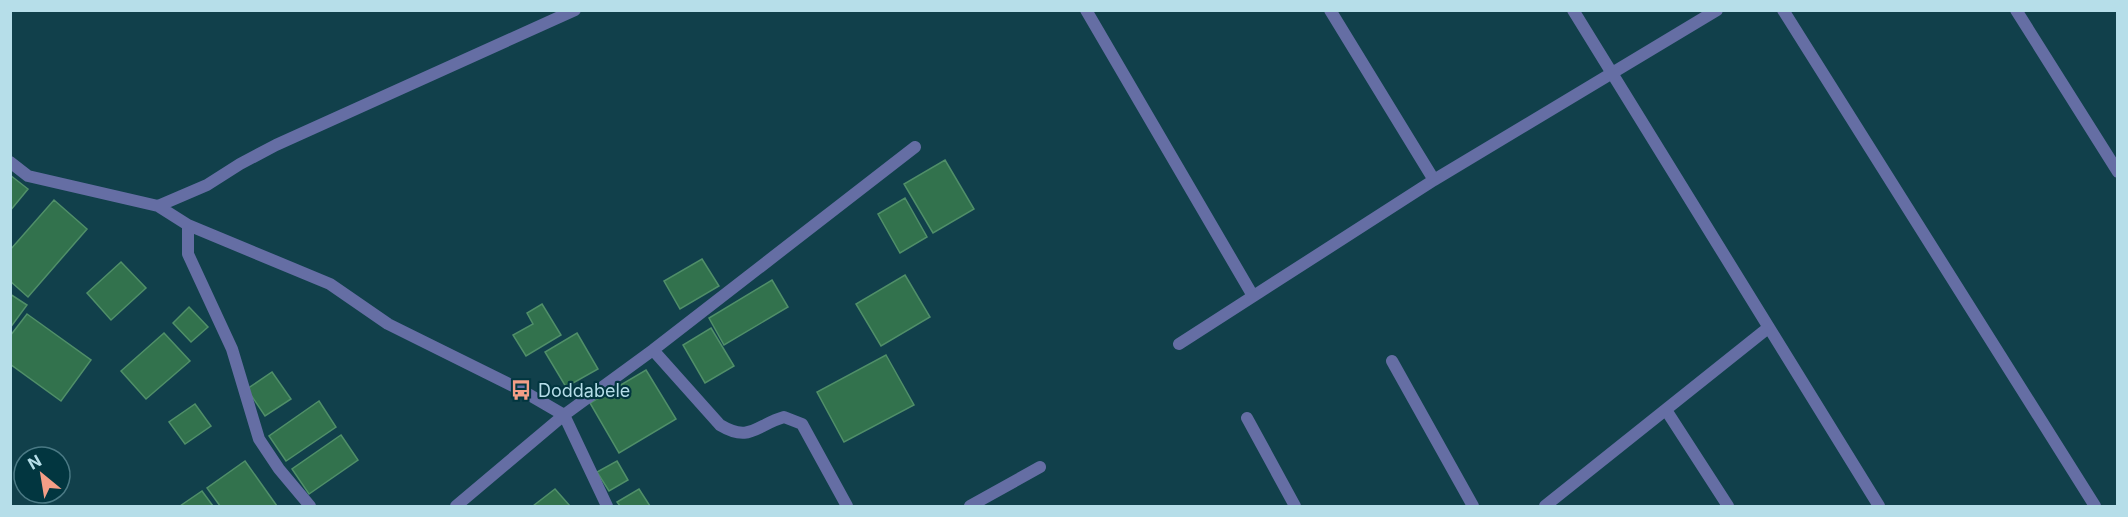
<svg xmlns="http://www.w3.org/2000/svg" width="2128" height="517" font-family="Inter,sans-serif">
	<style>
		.building { fill: #32724d; stroke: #508f69; stroke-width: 1.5 }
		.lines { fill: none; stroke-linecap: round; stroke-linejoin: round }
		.minor { stroke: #656ea4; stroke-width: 12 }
		.labels { text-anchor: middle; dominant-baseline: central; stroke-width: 4.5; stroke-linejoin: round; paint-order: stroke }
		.poi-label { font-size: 18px; fill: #b6dee9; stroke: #023640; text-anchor: start }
	</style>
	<rect width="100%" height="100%" fill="#11404b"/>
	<path class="building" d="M945,160L974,209L933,233L904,184Z
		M10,175L28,189L10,211Z
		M905,198L927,237L900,253L878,214Z
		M54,200L87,229L28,297L10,281V250Z
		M702,259L719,286L680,309L664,281Z
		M121,262L146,288L111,320L87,293Z
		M905,275L930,317L881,346L856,304Z
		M772,280L788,307L724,345L709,318Z
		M10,294L27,305L10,328Z
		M542,304L561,335L526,356L513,335L533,324L527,313Z
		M189,307L208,327L191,342L173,323Z
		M27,314L91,360L61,401L10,364V336Z
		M711,328L734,366L705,383L683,345Z
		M164,333L190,361L146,399L121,371Z
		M577,333L598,369L566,387L545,352Z
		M886,355L914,405L844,442L817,392Z
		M646,370L676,419L619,453L590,403Z
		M272,372L291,399L265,416L247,389Z
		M319,401L336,427L286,461L269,436Z
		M195,404L211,426L185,444L169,422Z
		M341,435L358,460L309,494L292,469Z
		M245,461L277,506H220L207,488Z
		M617,461L628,480L609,491L597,472Z
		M555,489L570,506H533Z
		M639,489L650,506H620L617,502Z
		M202,491L213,506H180Z"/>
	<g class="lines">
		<path class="minor" d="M1086,10L1253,296
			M1330,10L1434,180L1717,10
			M1573,10L1879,506
			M1783,10L2095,506
			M2016,10L2118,172
			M10,162L28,176L158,206L188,225L330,284L388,324L521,390L564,415L607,506
			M158,206L207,185L240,164L276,145L575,10
			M188,225V254L232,349L259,439L279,469L310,506
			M1179,344L1434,180
			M653,350L720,425C750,443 756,425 784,417L802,424L847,506
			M1392,361L1473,506
			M1666,410L1728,506
			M1247,418L1295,506
			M456,506L564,415L653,350L915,147
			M970,506L1040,467
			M1545,506L1768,328"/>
	</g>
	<defs>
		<g id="bus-bare" transform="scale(1.62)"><path d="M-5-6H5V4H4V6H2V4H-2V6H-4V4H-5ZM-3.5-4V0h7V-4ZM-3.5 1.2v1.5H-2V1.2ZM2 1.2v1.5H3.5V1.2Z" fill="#f49e87" stroke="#023640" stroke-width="2.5" paint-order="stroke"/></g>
	</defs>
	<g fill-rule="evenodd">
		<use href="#bus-bare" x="521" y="390"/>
	</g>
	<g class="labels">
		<g class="poi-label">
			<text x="538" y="390">Doddabele</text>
		</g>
	</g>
	<rect width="2128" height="517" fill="none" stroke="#b6dee9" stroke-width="24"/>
	<g transform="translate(42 475) rotate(330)"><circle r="28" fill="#023640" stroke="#4a7984" stroke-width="1.5"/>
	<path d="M0-4.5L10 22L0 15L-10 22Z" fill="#f49e87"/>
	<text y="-9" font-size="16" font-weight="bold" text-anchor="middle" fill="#b6dee9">N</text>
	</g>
</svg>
